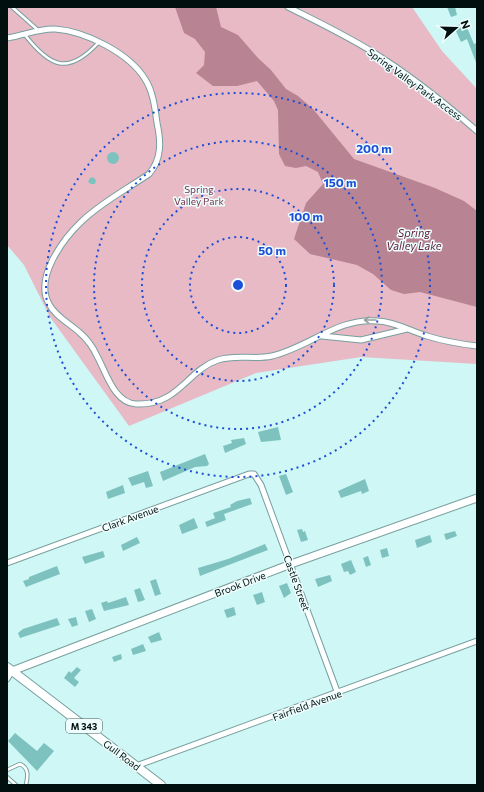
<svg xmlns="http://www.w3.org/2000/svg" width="484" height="792" font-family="Commissioner,sans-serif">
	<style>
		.green { fill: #e7bac6 }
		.water { fill: #b88392 }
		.building { fill: #7ec2c0 }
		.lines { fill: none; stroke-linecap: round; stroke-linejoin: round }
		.lane-casing { stroke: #789f9e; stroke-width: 4.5 }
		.street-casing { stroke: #789f9e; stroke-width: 7 }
		.secondary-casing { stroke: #789f9e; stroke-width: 9 }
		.primary-casing { stroke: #789f9e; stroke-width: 10 }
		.lane { stroke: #fff; stroke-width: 2.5 }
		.street { stroke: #fff; stroke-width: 5 }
		.secondary { stroke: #fff; stroke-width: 7 }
		.primary { stroke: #fff; stroke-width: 8 }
		.oneway { stroke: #9a9f9f }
		.ring { fill: none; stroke: #1d4ed8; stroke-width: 2; stroke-dasharray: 2 4 }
		.labels { text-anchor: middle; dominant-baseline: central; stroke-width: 3; stroke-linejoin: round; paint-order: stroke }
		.shield { fill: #eefefe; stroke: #495757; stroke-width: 1 }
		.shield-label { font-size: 9px; font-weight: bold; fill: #020f0f }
		.street-label { font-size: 10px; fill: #020f0f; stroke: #eefefe }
		.park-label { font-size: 10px; fill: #79344c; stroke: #eefefe }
		.water-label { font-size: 11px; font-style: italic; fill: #5e1c35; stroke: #eefefe }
		.centre { fill: #1d4ed8; stroke: #eefefe; stroke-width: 2 }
		.ring-label { font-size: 12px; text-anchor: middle; font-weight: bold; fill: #1d4ed8; stroke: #eefefe; stroke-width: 3; stroke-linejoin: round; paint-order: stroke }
	</style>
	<rect width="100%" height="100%" fill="#cef7f5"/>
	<path class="green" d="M7,7H412L442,51L477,89V364L361,357L256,373L129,426L50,317L24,265L7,245Z"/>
	<path class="water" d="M175,7H216L221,27L238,35L258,58L271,70L286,89L298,96L313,109L354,159L435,188L464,201L477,211V307L420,292L404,294L391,290L373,274L357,265L310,254L294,239L306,203L323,184L318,172L306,166L296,168L285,166L279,154L278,110L274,101L257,81L237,86H213L196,73L204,65L205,52L195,39L184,33Z"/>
	<path class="building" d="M447,7H455L457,15L451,17Z
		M460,24L463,32L462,26L466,25L474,44L477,43V65L467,39L461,42L454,27Z
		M107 158a6 6 0 1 1 12 0a6 6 0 1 1-12 0Z
		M93,177L96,180L95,184H91L88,182L90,178Z
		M278,427L281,440L261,442L258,432Z
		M244,438L246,444L225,453L223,446L232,443L231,440Z
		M205,454L209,464L207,466L195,467L163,481L160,472Z
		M148,471L153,486L146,488L144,482L132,486L128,478Z
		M286,474L293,492L286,495L279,476Z
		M365,479L369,491L362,494L361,491L341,498L338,491Z
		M123,485L125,493L108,499L106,492Z
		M250,498L252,504L224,514L226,520L207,527L205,522L215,518L213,513L231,507L230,505L237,501Z
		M194,518L198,528L182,534L179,525Z
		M302,529L303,532L305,531L308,540L301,542L297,530Z
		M455,531L457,536L446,540L444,534Z
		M430,535L432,542L417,548L415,540Z
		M137,537L140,543L123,551L121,545Z
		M265,544L268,550L200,576L198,568L228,559Z
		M387,548L389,556L382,558L380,550Z
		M103,551L105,557L85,564L82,557Z
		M368,556L371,565L366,567L363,558Z
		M351,560L356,572L350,575L348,571L344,572L341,564Z
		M57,566L60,574L26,587L23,581L29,579V577Z
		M330,575L332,581L318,587L315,579Z
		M156,579L161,594L155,596L150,581Z
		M287,583L291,593L284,598L279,586Z
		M140,588L145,600L138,602L134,590Z
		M262,592L265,602L257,605L253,595Z
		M126,597L129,605L104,611L101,603L107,601L108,603Z
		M234,607L236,615L227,618L224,610Z
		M92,609L96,619L89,622L85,611Z
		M76,617L78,625L72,627L68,619Z
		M57,618L60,625L20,638L18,633L23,629Z
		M159,632L162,640L151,643L148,637Z
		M143,644L146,651L133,655L131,649Z
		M121,654L122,659L114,662L112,657Z
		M77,667L81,670L74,678L79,682L75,687L64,678L69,671L71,673Z
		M15,733L37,751L44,743L54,751L37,771L8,741Z"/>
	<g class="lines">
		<g class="lane-casing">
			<path id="lane" d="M12,7L39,31
				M25,35C50,67 68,76 99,42
				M7,770L20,764C29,768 28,776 26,785
				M7,777L16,785"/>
		</g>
		<g class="street-casing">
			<path id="street" d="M288,7C320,23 352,38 382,58C415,79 447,105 477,131
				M7,38C23,36 39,28 55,29C85,31 129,53 145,79C153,91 155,108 157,123C161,141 162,159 149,174C127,189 102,202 82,221C63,239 34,278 49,304C55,316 69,323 79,332C86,338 93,347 97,356C106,372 114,403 136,404C179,406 187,370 218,360C236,354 255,360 272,356C310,347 338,317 378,321C396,322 410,331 427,336C443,341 460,344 477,346
				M322,336L361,340L407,329
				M7,563L249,474H254L261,485L338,694
				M7,679L12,671
				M136,766L477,641"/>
		</g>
		<g class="secondary-casing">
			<path id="secondary" d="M12,671L291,564L477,498"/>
		</g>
		<g class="primary-casing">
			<path id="primary" d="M7,667L161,785"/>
		</g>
		<use href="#lane" class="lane"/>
		<use href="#street" class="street"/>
		<use href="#secondary" class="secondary"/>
		<use href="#primary" class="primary"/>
	</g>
	<defs><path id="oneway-shaft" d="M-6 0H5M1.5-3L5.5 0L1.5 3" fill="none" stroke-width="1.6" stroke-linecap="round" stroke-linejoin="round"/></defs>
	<use class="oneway" href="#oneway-shaft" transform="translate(370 320) rotate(-180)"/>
	<g class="ring">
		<circle cx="238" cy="285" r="48"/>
		<circle cx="238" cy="285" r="96"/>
		<circle cx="238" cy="285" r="144"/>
		<circle cx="238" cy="285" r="192"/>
	</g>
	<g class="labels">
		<rect class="shield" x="66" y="719" width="36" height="14" rx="3"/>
		<g class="shield-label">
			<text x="84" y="726">M 343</text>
		</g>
		<g class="street-label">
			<text transform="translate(415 84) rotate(36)">Spring Valley Park Access</text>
			<text transform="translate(130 518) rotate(-20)">Clark Avenue</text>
			<text transform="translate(297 583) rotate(70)">Castle Street</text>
			<text transform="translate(240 584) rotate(-21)">Brook Drive</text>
			<text transform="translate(307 705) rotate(-20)">Fairfield Avenue</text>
			<text transform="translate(122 755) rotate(37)">Gull Road</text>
		</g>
		<g class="park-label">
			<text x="199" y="189">Spring<tspan x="199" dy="12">Valley Park</tspan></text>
		</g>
		<g class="water-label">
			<text x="414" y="232">Spring<tspan x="414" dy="13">Valley Lake</tspan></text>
		</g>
	</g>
	<circle cx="238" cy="285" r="6" class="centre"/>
	<g class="ring-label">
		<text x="374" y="153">200 m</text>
		<text x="340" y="187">150 m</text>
		<text x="306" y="221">100 m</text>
		<text x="272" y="255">50 m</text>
	</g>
	<rect width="484" height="792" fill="none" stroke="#020f0f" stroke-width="16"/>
	<g transform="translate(456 28) rotate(70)" stroke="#eefefe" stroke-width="3" paint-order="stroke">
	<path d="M0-3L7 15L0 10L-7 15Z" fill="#020f0f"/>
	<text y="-6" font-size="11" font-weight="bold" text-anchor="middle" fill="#020f0f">N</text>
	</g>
</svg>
